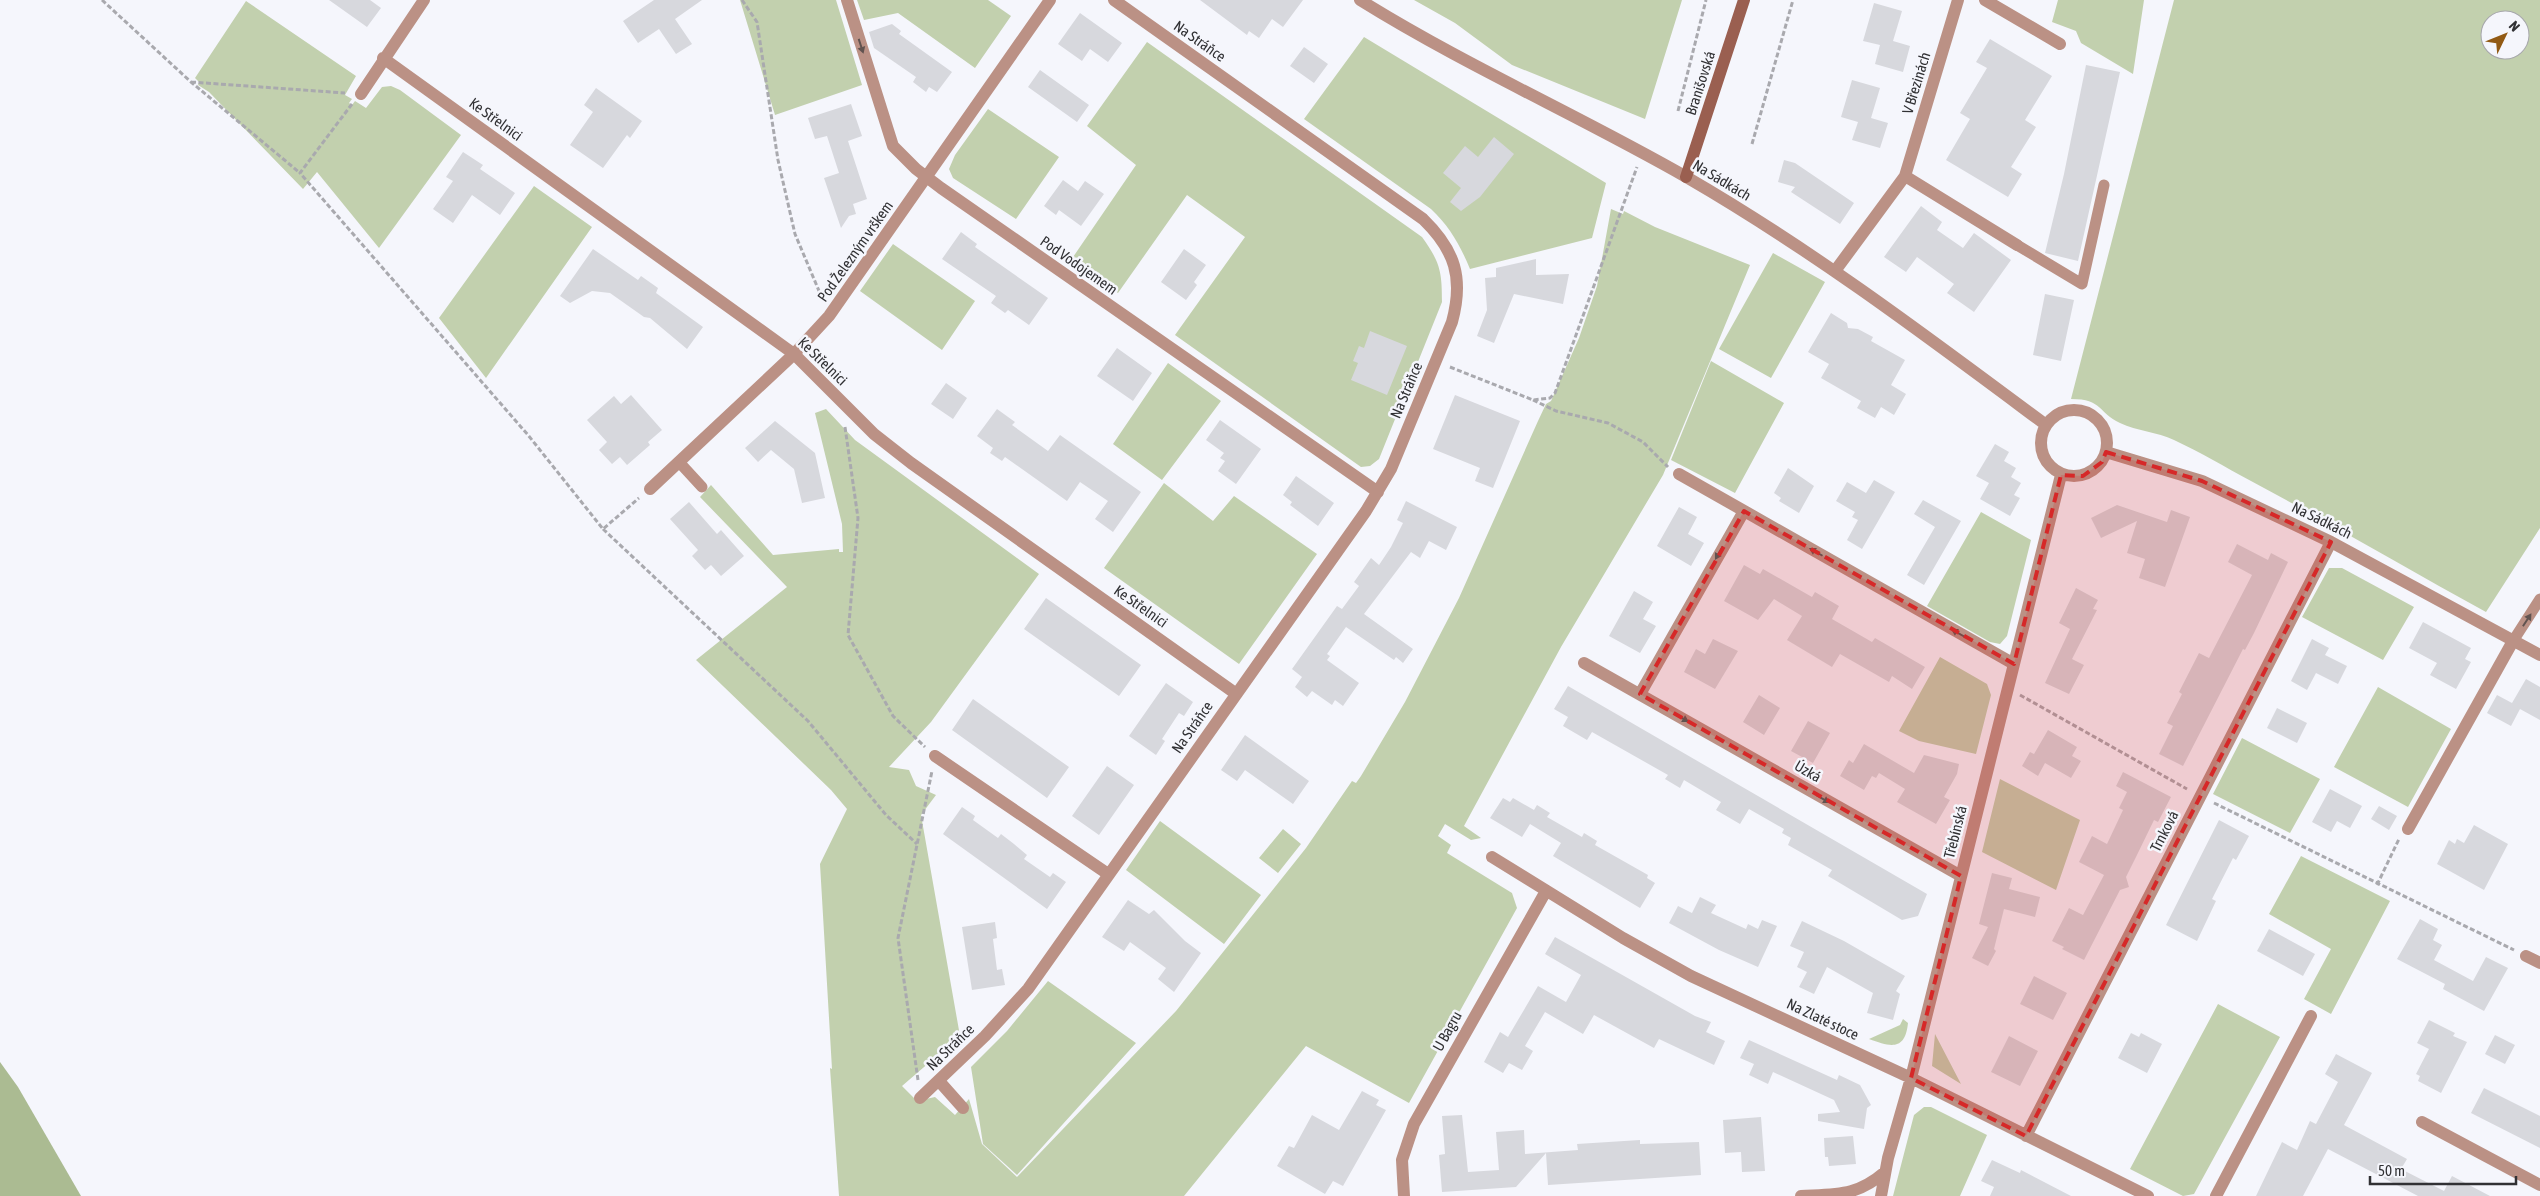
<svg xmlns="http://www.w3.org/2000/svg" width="2540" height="1196" font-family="'Asap Condensed',sans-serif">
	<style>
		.green { fill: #c2d0ae; fill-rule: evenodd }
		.forest { fill: #abbb92 }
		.building { fill: #d7d8dd }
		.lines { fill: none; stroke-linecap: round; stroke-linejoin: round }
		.path { stroke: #a9a9ae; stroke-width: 3; stroke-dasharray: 5 2.5; stroke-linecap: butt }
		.lane { stroke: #bb9185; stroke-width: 11 }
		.street { stroke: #bb9185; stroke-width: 12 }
		.secondary { stroke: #9a5f50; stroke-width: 12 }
		.oneway { fill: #615350 }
		.marked { fill: #d62828; fill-opacity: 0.2; stroke: #d62828; stroke-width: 4; stroke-dasharray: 10 6; stroke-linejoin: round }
		.labels { text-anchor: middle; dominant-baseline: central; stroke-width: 5; stroke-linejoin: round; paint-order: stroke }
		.street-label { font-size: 15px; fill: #313134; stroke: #f5f6fc }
	</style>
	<rect width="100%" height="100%" fill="#f5f6fc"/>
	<path class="green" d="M740,0H836L862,85L775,115Z
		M857,0H988L1011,16L975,68L898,13L864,20Z
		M1414,0H1682L1645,119L1512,65L1455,23Z
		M2058,0H2144L2133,74L2081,43L2076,31L2052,22Z
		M2174,0H2540V528L2486,612C2407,569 2330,523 2251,481C2225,467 2200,452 2174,440C2157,432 2137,431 2120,423C2098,413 2103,399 2071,399ZM2490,20H2520V50H2490Z
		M246,1L356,76L345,95L352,99L349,103L352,105L355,101L366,108L382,87L391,86L400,90L461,135L379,248L317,172L303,189L209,92L198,85L199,82L195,78Z
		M1364,37L1606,183L1592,238L1470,269C1460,245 1450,227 1431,209L1304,119Z
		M1147,42L1422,237C1440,262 1442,271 1442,302L1379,459L1370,466L1361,467L1175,335L1245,237L1187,195L1118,293L1071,260L1136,165L1087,126Z
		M988,109L1059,157L1016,219L953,178L949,169L955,155Z
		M534,186L592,227L486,378L439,318Z
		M1611,209L1623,214L1624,211L1655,227L1750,265L1663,475L1561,647L1464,826L1481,838L1471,840L1445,824L1438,836L1451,845L1447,853L1512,893L1517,908L1409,1103L1306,1046L1184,1196H839L830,1068L832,1069L820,864L847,809L831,790L696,660L787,587L700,497L711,485L773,555L839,549V552H843L842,524L815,413L826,409L855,440L1039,574L931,722L889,767L909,770L916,786L936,795L921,815L960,1036L902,1086L917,1101L935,1097L955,1115L969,1099L982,1144L1017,1177L1176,1011L1306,848L1352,781L1356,783L1361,776L1405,702L1459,598L1538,421L1546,404L1551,401L1579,338L1597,286Z
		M893,244L975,301L942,350L860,291Z
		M1773,253L1825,282L1771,378L1719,349Z
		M1711,361L1784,403L1735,493L1671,460Z
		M1168,363L1221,401L1162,480L1113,444Z
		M1164,483L1213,521L1234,496L1317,554L1239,664L1104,568Z
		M1981,512L2031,540L2007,636L2000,644L1990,642L1927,606Z
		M2329,568H2342L2414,607L2383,660L2302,617Z
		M1940,657L1987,684L1991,695L1976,754L1919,741L1899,731Z
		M2378,687L2451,729L2408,807L2334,767Z
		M2242,738L2320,779L2290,833L2213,794Z
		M2000,779L2080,820L2056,890L1982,852Z
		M1160,821L1261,895L1224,944L1126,870Z
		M1283,829L1301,844L1278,873L1259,858Z
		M2301,856L2390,901L2331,1014L2304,999L2331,949L2269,914Z
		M1048,981L1136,1043L1017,1175L983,1144L971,1067L1007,1031Z
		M2218,1004L2280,1037L2194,1194L2183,1196L2130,1169Z
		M1903,1019L1908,1023C1905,1051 1891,1047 1869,1039L1900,1025Z
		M1935,1034L1961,1084L1932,1066Z
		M1924,1107H1931L1987,1135L1960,1196H1893L1914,1115Z"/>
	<path class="forest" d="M0,1062L18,1087L81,1196H0Z"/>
	<path class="building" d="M329,0H370L381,8L367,27Z
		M654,0H702L675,19L692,44L676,54L659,29L638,43L623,21Z
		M1200,0H1303L1283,27L1272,19L1259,38L1249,31L1247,35Z
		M1874,3L1902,11L1893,41L1910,46L1903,72L1875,64L1880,45L1863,41Z
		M1080,13L1122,43L1108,62L1090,49L1082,61L1058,44Z
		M892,24L901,31L899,34L952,72L937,92L929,87L926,92L913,82L916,77L874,48L869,32Z
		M1990,39L2052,76L2025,120L2036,127L2011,167L2022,174L2008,197L1946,160L1970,119L1960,113L1987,68L1976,62Z
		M1304,47L1328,64L1314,83L1290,66Z
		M2086,65L2120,72L2078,261L2045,253L2064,174Z
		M1040,70L1089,105L1077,122L1028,87Z
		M1852,80L1880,88L1871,118L1888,123L1880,148L1852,140L1858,122L1841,117Z
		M596,88L642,121L630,138L627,135L603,168L570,145L593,112L584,105Z
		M851,104L862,136L848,141L867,199L853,204L856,214L849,216L841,228L824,178L839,173L827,136L815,139L808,118Z
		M1494,137L1514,154L1480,197L1461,211L1450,202L1461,188L1443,173L1465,146L1478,157Z
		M463,152L483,165L480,169L515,193L500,215L472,195L453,223L433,209L453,181L446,177Z
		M1784,160L1795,163L1854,203L1840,224L1791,192L1795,187L1778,182Z
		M1063,180L1078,191L1085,181L1104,194L1081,226L1059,210L1056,215L1044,206Z
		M1921,206L1942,222L1937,230L1963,248L1974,233L2011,260L1974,312L1947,293L1954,284L1917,257L1906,272L1884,257Z
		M961,232L977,244L975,247L1048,298L1029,325L1008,310L1005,313L991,303L996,296L942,259Z
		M593,249L638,280L641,276L658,288L656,293L703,327L687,349L650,318L644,317L610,293L592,291L570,303L560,296Z
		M1184,249L1206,265L1194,282L1197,285L1186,300L1161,282Z
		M1536,259V275L1569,274L1563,304L1514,294L1494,343L1477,336L1487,310L1485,278L1496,277V268Z
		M2045,294L2074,300L2061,361L2033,355Z
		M1831,313L1847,323L1848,328L1858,329L1873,337L1871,341L1905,360L1891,385L1906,394L1894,415L1881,407L1875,418L1857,408L1861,401L1821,378L1829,364L1808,352Z
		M1370,331L1407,346L1387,395L1351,380L1358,363L1353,361L1359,346L1364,348Z
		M1117,348L1152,373L1133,401L1097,376Z
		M946,383L967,398L953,419L931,404Z
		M631,395L662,430L648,442L650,445L627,465L620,457L612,464L599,450L607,442L587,420L614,396L621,404Z
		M1455,395L1520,421L1493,488L1475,481L1480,468L1433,449Z
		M997,409L1015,422L1012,425L1048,451L1060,435L1141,492L1113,532L1095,519L1108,501L1080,482L1067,501L1005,457L1002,461L990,453L993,448L977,436Z
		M1220,420L1261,449L1236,484L1218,471L1225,461L1220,458L1224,453L1206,440Z
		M775,421L815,453L825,498L802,503L794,469L771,450L758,462L745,448Z
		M1995,444L2009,452L2004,461L2016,468L2011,477L2021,483L2014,495L2020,498L2010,516L1980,499L1989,483L1976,476Z
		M1788,468L1814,486L1799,513L1779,501L1781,498L1774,493Z
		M1296,476L1334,503L1318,526L1290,505L1292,502L1283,495Z
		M1874,480L1895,492L1862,549L1847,540L1858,520L1852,517L1855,512L1836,501L1847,482L1866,493Z
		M1923,500L1961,521L1924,585L1907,575L1935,527L1914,514Z
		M1406,501L1457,527L1446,550L1429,541L1420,558L1411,552L1364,614L1413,649L1403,663L1396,657L1394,660L1346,627L1327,654L1330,656L1327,660L1359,683L1343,706L1335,700L1332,705L1312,691L1307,697L1295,687L1302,677L1292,669L1337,606L1342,609L1359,586L1354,582L1371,558L1379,565L1391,547L1403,523L1397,520Z
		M689,502L717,534L721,530L744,556L721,576L711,565L705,570L692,556L698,550L670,519Z
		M2117,505L2167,522L2171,510L2190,517L2165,587L2139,578L2145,559L2127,553L2137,521L2101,538L2091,518Z
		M1679,507L1697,517L1688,534L1704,543L1691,566L1657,546Z
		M2237,544L2268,560L2271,553L2288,562L2254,633L2245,650L2243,649L2183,766L2159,754L2173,726L2167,723L2182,694L2179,692L2199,653L2209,658L2252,575L2228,562Z
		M1744,565L1760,574L1763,569L1812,597L1815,592L1839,606L1832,619L1872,642L1875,638L1925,667L1912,689L1892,676L1889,682L1840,654L1832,667L1787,640L1802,616L1774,599L1758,620L1724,601Z
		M2076,588L2098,600L2093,609L2097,610L2072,659L2084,665L2069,694L2045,683L2070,629L2059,623Z
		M1634,591L1653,602L1643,619L1656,626L1640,653L1609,636Z
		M1046,598L1141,665L1119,696L1024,629Z
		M2423,622L2471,648L2465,659L2471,662L2456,689L2430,675L2437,663L2409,648Z
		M1713,639L1738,651L1715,689L1684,672L1696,649L1705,654Z
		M2312,639L2329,648L2325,655L2347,666L2338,684L2316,673L2307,690L2291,681Z
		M2526,679L2540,687V720L2520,709L2511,726L2487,713L2497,695L2512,703Z
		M1166,683L1193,702L1184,716L1179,713L1162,739L1165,741L1156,755L1129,736Z
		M1568,686L1927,894L1918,916L1902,920L1828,876L1832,870L1788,845L1791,838L1782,833L1784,829L1749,809L1740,824L1716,810L1721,802L1684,780L1680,788L1665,779L1668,775L1592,732L1587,740L1563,726L1568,717L1554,709Z
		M1759,695L1780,708L1764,735L1743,722Z
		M973,699L1069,767L1047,798L952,730Z
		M2277,708L2307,723L2297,743L2267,728Z
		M1808,721L1830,733L1813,763L1791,751Z
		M2048,730L2077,747L2072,756L2081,761L2071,778L2045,763L2038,776L2022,766L2030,752L2034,754Z
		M1245,735L1309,781L1293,804L1245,770L1237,781L1221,770Z
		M1864,744L1914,773L1924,755L1959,764L1957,774L1944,797L1950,800L1936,824L1897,802L1905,789L1879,773L1876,778L1872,776L1864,790L1840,776L1849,760L1853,763Z
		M1107,766L1134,785L1099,835L1072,816Z
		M2123,772L2171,797L2158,822L2154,820L2136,857L2126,877L2129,887L2120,890L2084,960L2062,949L2064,947L2052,941L2069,908L2083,915L2104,875L2079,862L2092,836L2107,844L2123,810L2119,808L2127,792L2116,786Z
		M2330,789L2362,806L2350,828L2337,821L2331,832L2312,822Z
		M1503,798L1510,802L1513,798L1534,810L1537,805L1550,813L1547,817L1582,837L1584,833L1597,841L1595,845L1648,875L1647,878L1655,883L1640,908L1553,856L1561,843L1530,824L1522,837L1490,818Z
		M2379,806L2397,816L2389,830L2371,819Z
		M962,807L975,816L973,820L998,838L1001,834L1014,844L1027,855L1024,859L1050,877L1053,873L1066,882L1047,909L943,834Z
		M2219,820L2249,836L2236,860L2233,858L2212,899L2216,901L2197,941L2166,925Z
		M2474,825L2508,844L2484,890L2437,864L2449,840L2455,844L2457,839L2464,843Z
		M1992,873L2012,878L2009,889L2040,897L2035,917L2004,909L1994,949L1996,951L1988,966L1972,958L1988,927L1979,924Z
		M1700,897L1716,905L1711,913L1746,929L1748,924L1758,929L1762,920L1777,926L1758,967L1719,950L1669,923L1678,906L1692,913Z
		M1128,900L1149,914L1154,910L1185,941L1201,953L1174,992L1158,979L1166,968L1130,942L1124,951L1102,937Z
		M2420,919L2438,929L2433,940L2442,945L2434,960L2473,981L2486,957L2508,968L2484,1011L2443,989L2445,984L2397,959Z
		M1802,921L1844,941L1905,976L1896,991L1900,994L1893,1020L1867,1013L1873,993L1827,967L1814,994L1799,987L1807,972L1797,967L1804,952L1790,946Z
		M995,922L997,938L993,939L997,970L1002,969L1005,985L972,990L962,927Z
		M2269,929L2315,954L2303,976L2257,951Z
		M1555,937L1695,1016L1711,1022L1706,1032L1725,1041L1714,1065L1659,1039L1654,1048L1594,1015L1583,1034L1545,1012L1525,1046L1533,1051L1522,1070L1509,1063L1503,1073L1484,1062L1500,1032L1508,1037L1538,986L1566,1002L1581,975L1545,954Z
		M2034,976L2067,993L2053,1020L2020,1004Z
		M2429,1020L2455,1033L2453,1036L2467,1042L2441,1093L2418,1081L2420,1076L2416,1074L2429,1049L2417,1043Z
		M2131,1033L2139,1037L2141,1033L2162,1044L2147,1073L2118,1058Z
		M2495,1035L2515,1045L2505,1064L2485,1054Z
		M2009,1036L2038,1051L2020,1086L1991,1072Z
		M1749,1040L1837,1080L1839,1075L1860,1085L1871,1105L1867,1108L1864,1129L1818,1121V1114L1840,1112L1834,1100L1773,1072L1768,1084L1749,1075L1754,1064L1740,1058Z
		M2336,1054L2372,1073L2344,1125L2407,1159L2401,1169L2444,1191L2452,1176L2490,1196H2418L2328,1149L2303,1196H2256L2282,1142L2297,1150L2310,1121L2316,1124L2338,1082L2325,1074Z
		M2484,1088L2540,1116V1148L2471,1113Z
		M1362,1091L1379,1100L1376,1105L1386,1110L1343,1186L1333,1181L1325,1194L1277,1166L1289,1146L1294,1148L1312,1115L1339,1130Z
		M1462,1115L1468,1172L1499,1170L1496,1132L1524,1130L1525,1154L1578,1150L1577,1144L1640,1140V1144L1699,1142L1701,1175L1548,1185L1546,1153L1516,1187L1442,1192L1439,1155L1445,1154L1442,1116Z
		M1761,1117L1765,1171L1742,1172L1741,1152L1725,1153L1723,1120Z
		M1853,1136L1856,1164L1829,1166L1828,1157H1825L1824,1138Z
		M1992,1160L2020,1173L2021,1170L2071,1196H1990L1994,1187L1981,1181Z"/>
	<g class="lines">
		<path class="path" d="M102,0L191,82L300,173
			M742,0L757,22L778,160L795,234L822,298
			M191,82L345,93
			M352,104L300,173L528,435L603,529L639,498
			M1678,111L1706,0
			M1752,144L1793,0
			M1450,367L1533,400L1550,398L1555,393L1637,167
			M1533,400L1556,411L1608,423L1643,442L1668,467
			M845,427L858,518L848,635L893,716L925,747
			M603,529L808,721L886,815L917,844
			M2020,695L2187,789
			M2214,803L2514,950
			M2377,885L2399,839
			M918,1080L898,938L932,771"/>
		<path class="lane" d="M2017,245L2082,284L2104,185
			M679,462L702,487
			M2513,641L2540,599"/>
		<path class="street" d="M847,0L893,146L916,169L941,188L1378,492
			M1360,0C1466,66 1580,116 1688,178C1814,251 1929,338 2046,425
			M1985,0L2060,44
			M383,58L794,354L874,434L911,463L1235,693
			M361,94L424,0
			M1905,176L2017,245
			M1835,271L1905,176L1958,0
			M2041 443a33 33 0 1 1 66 0a33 33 0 1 1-66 0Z
			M2106,452L2202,481L2331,542L2540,655
			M1679,474L2014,664
			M650,489L794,354L829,316L1050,0
			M1584,663L1961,876
			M1640,694L1744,511
			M935,756L1108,874
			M2408,829L2513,641
			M1492,857L1623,938L1691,976L1911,1078L2148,1196
			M2526,956L2540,963
			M939,1081L963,1108
			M920,1098L985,1036L1028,989L1366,511L1391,469L1452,322C1464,278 1455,250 1423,219L1114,0
			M2422,1122L2540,1185
			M2026,1136L2331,542
			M1404,1196L1402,1160L1414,1124L1546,891
			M1801,1196C1838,1194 1857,1196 1885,1172
			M1881,1196L1888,1158L1911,1078L2061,475
			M2216,1196L2311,1016"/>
		<path class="secondary" d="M1686,177L1744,0"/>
	</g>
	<defs><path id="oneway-solid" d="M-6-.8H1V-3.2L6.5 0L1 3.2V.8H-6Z" transform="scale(1.25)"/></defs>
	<g class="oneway">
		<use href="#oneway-solid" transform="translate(861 46) rotate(72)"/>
		<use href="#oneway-solid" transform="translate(1816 552) rotate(-150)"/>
		<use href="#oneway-solid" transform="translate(1719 553) rotate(120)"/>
		<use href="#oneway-solid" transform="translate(2527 620) rotate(-57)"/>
		<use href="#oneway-solid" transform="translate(1958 633) rotate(-150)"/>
		<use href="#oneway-solid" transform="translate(1682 718) rotate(30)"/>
		<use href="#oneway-solid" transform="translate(1823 799) rotate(30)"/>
	</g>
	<path class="marked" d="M2106,452L2202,481L2331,542L2026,1136L1911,1078L1961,876L1640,694L1744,511L2014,664L2061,475L2083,476L2102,462Z"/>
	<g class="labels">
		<g class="street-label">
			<text transform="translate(1200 41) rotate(35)">Na Stráňce</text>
			<text transform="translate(1700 83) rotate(-72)">Branišovská</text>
			<text transform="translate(1916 83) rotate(-73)">V Březinách</text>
			<text transform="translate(496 119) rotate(36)">Ke Střelnici</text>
			<text transform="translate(1722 180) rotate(31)">Na Sádkách</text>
			<text transform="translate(855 251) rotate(-55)">Pod Železným vrškem</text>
			<text transform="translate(1079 265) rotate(35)">Pod Vodojemem</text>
			<text transform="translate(823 361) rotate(44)">Ke Střelnici</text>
			<text transform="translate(1406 390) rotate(-67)">Na Stráňce</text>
			<text transform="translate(2322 520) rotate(26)">Na Sádkách</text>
			<text transform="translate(1141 606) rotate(35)">Ke Střelnici</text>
			<text transform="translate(1192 727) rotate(-55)">Na Stráňce</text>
			<text transform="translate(1808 771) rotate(30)">Úzká</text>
			<text transform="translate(2164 831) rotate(-63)">Trnková</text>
			<text transform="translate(1955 832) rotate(-76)">Třebínská</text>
			<text transform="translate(1823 1019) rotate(25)">Na Zlaté stoce</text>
			<text transform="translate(1447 1031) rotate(-61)">U Bagru</text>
			<text transform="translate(950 1047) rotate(-44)">Na Stráňce</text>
		</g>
	</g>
	<g transform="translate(2505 35) rotate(47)"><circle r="24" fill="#f5f6fc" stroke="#a7a7ac"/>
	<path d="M0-4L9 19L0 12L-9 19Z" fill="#925a14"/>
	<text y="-8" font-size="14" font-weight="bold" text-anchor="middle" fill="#313134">N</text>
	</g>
	<path d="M2370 1176v8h146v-8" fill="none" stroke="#313134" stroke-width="2.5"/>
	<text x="2378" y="1176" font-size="15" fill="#313134" stroke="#f5f6fc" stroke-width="4" paint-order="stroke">50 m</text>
</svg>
